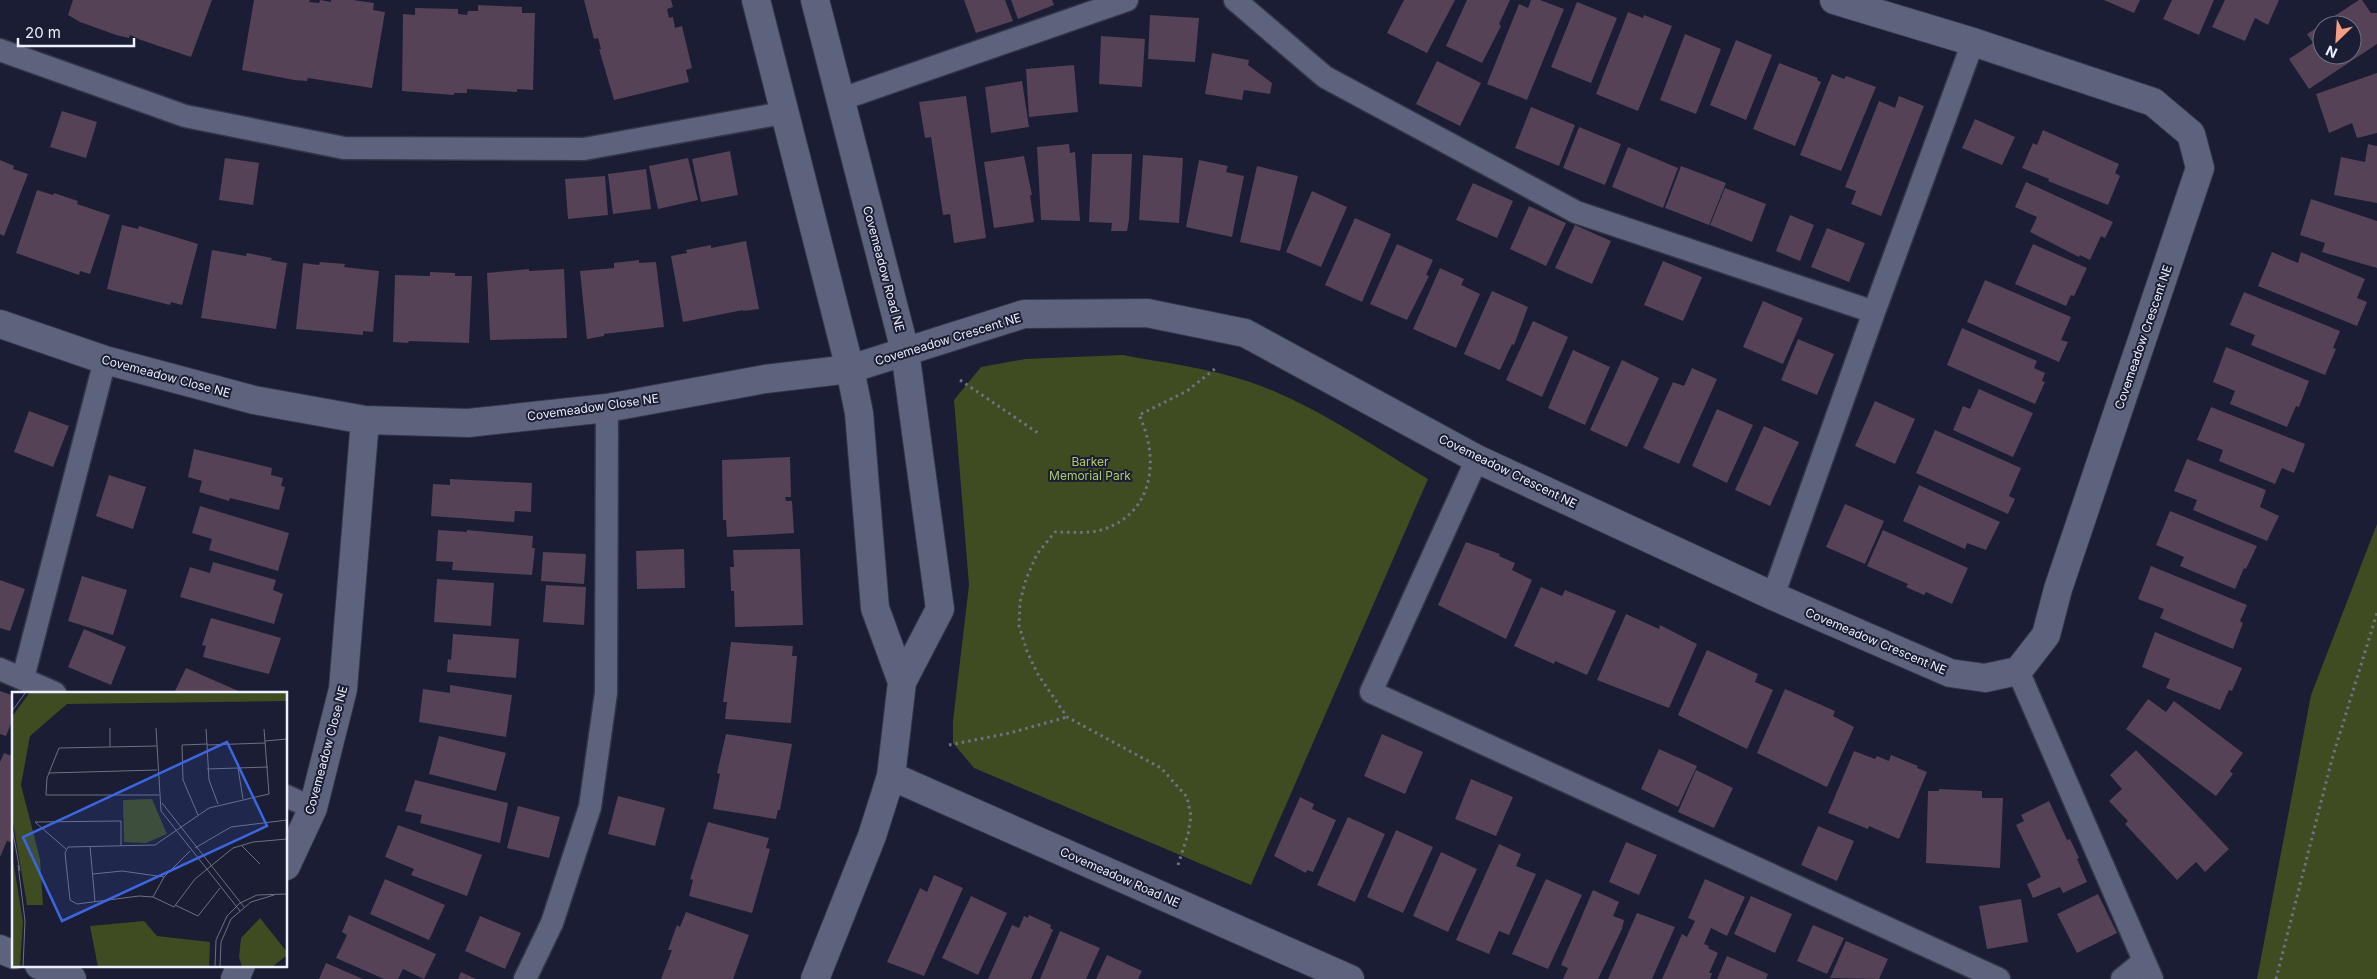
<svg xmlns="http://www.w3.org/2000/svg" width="2377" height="979" font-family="Inter,sans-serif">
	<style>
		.green { fill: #3f4b20 }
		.building { fill: #554256; fill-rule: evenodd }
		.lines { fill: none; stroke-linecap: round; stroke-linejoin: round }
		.lane-casing { stroke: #333648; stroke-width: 25 }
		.street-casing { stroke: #333648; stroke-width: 30 }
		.path { stroke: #6f7285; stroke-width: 3; stroke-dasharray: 2.5 4; stroke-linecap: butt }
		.lane { stroke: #5e637d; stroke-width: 22 }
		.street { stroke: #5e637d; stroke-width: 28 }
		.labels { text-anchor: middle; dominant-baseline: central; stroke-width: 4; stroke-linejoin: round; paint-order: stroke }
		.street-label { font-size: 12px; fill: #ecf0ff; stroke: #1a1d33 }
		.park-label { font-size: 12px; fill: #afcc61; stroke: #1a1d33 }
		.inset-road { fill: none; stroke: #6e7185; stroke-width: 1 }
		.view { fill: #3c66de; fill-opacity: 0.15; stroke: #3c66de; stroke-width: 2.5 }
		.inset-edge { fill: none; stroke: #ecf0ff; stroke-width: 2.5 }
	</style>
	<rect width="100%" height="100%" fill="#1a1d33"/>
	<path class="green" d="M1123,355C1165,363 1209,368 1250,382C1314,404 1371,445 1428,479L1251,885L974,768L953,743V721L969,585L954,400L981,367L1025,359Z
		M2377,524V979H2257L2311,695Z"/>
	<path class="building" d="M73,0H212L191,57L141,40L130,35L129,38L116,35L80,22L68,15Z
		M254,0H310L309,2L319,3L320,0L331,2V0H353L374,3L373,10L385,12L372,88L308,78L307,81L294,80L242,70Z
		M584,0H671L673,7L667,9L669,18L673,17L675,28L682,26L692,68L686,70L689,82L614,100L599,49H601L598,38L594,39Z
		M964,0H1005L1013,21L976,33Z
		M1011,0H1052L1054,5L1018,19Z
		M1404,0H1455L1427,53L1387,33Z
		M1467,0H1510L1499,24L1501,26L1482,63L1446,46Z
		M1531,0H1540L1564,9L1527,100L1487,84L1519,4L1528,8Z
		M2104,0H2140L2134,13Z
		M2172,0H2214L2199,35L2163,19Z
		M2225,0H2279L2268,25L2255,18L2245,41L2212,27Z
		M2359,0H2362L2371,13H2377V44L2309,89L2289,59L2313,43L2307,34ZM2322,25H2352V55H2322Z
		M1577,2L1617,18L1591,83L1551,67Z
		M478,5L522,7V13H535L533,90L517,89V92L467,89V93H454V95L402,91L403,14L415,15V8L458,9V14L467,15L468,11H478Z
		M1628,12L1643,18L1644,15L1672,26L1638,111L1596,94Z
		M1150,15L1199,18L1195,62L1148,59Z
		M1685,34L1721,49L1696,114L1660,100Z
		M1101,36L1145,39L1142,87L1099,84Z
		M1736,40L1772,55L1746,120L1710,105Z
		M1212,53L1249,60L1248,65L1272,83L1270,94L1244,90L1242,100L1205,94Z
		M1437,61L1481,83L1460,126L1416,104Z
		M1779,63L1818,78L1817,80L1821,82L1795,146L1753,129Z
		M1074,65L1078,112L1029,117L1026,69Z
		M2377,73V133L2357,138L2352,123L2329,133L2316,94Z
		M1832,74L1844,79L1846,76L1876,87L1841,171L1800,155Z
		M1022,81L1029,127L991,133L985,87Z
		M966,96L986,238L954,243L950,214L943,215L931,137L925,138L919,102Z
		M1899,96L1924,106L1881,216L1851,204L1856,191L1845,187L1879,101L1895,108Z
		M1531,107L1575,125L1559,166L1515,148Z
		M62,111L97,122L86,158L50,147Z
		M1975,119L2015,137L2002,165L1962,148Z
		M1579,127L1621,144L1605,185L1563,168Z
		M2043,130L2119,164L2115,173L2120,176L2108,205L2048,181L2049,179L2022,168L2033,143L2037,145Z
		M1069,144L1070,153L1075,152L1080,221L1041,220L1037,147Z
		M2368,144L2377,146V203L2334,195L2341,157L2365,162Z
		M1628,147L1678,168L1663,208L1612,187Z
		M730,151L738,195L701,202L692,159Z
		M1092,154H1132L1129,220L1127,231H1111L1112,223L1089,222Z
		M1143,155L1183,158L1179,223L1139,220Z
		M1024,156L1032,195H1030L1034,222L994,228L984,162Z
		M225,158L259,163L253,205L219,200Z
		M688,158L698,200L658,209L649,166Z
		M0,160L14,166L13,169L28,174L4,236L0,234Z
		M1199,160L1228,166L1226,172L1244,176L1232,237L1186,227Z
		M1257,166L1298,176L1280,251L1240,242Z
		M1681,166L1726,183L1709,225L1665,208Z
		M646,169L651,209L613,214L608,174Z
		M605,176L608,215L568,219L565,179Z
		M2026,182L2113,222L2105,238L2101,236L2090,260L2080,255L2079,257L2030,232L2037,217L2015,207Z
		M1473,183L1513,201L1497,238L1456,220Z
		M1725,188L1766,204L1752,242L1710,225Z
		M37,190L53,195L54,193L78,201L77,204L110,215L90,274L80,271L79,275L16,253Z
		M1312,191L1347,207L1321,267L1286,252Z
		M2311,199L2377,221V268L2322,252L2325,243L2300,235Z
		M1529,206L1566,223L1546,266L1510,249Z
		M1790,215L1814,225L1800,261L1776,251Z
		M1355,218L1391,234L1362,302L1325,285Z
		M122,225L138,229L139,226L198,244L182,305L171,302L170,305L107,289Z
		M1575,225L1611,241L1592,284L1555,268Z
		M1827,228L1865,243L1849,282L1811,267Z
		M746,241L759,309L743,311V310L683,322L671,256L687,253L686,250L711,245V248Z
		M1397,244L1433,260L1426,275L1429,276L1407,320L1370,304Z
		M2033,244L2087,268L2074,296L2071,295L2066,306L2015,284Z
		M212,250L246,256L247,253L272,258L271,260L287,263L276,329L201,318Z
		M2272,252L2298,263L2301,252L2365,279L2357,298L2367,302L2357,326L2258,286Z
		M639,260V263L656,262L664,327L604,334V336L587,339L580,271L614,268V263Z
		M1663,261L1702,277L1683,321L1644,305Z
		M320,262L345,264L344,267L379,271L373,332L363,331V335L296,329L303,263L319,265Z
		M1440,268L1464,279L1461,285L1480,294L1456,348L1413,329Z
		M529,269V271L564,269L567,338L490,340L487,273Z
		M430,272L455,273V276H472L469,343L409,341L408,343L393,342L395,275L430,276Z
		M1985,280L2071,317L2061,340L2068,342L2059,362L1967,322Z
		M1492,291L1528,307L1514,345L1512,344L1500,370L1464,354Z
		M2244,292L2340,331L2333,348L2336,349L2325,375L2251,345L2255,335L2230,325Z
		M1763,301L1803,318L1783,364L1743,347Z
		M1533,321L1568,337L1542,397L1506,380Z
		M1962,328L2037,361L2034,368L2045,373L2042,381L2045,382L2035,404L1947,365Z
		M1798,339L1834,354L1817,395L1781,380Z
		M2226,347L2309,381L2299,407L2296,406L2287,427L2230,404L2235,391L2213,382Z
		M1573,350L1610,367L1585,425L1548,408Z
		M1622,360L1659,378L1627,447L1590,430Z
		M1692,368L1717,379L1679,464L1643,448L1673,382L1684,386Z
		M1979,389L2033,413L2013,457L1953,430L1963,406L1970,409Z
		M1875,401L1915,419L1895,464L1855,446Z
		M2211,407L2305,444L2294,473L2282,468L2275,484L2219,461L2223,450L2197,440Z
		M1717,409L1753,425L1727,483L1692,466Z
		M29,411L69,426L53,467L14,452Z
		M1764,426L1799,442L1770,506L1735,490Z
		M1935,430L2021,468L2009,496L2015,499L2008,514L1916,473Z
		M194,449L272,468L271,475L283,478L281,486L285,487L279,510L230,498L229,501L199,492L202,481L188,477Z
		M790,457L791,497H785L786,501H792L794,533L727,537L726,520H723L722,460Z
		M2187,459L2266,490L2260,507L2279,516L2267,541L2193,510L2197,500L2174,491Z
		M109,475L146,487L133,529L96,516Z
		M450,479L532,483L531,512L515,511L514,522L431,516L433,484L450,485Z
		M1919,485L2000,522L1986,550L1967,543L1965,549L1903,521Z
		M1845,504L1884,521L1865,564L1826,547Z
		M200,506L289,533L278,571L209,550L212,539L192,533Z
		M2170,511L2257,546L2246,569L2244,568L2235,589L2180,566L2184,557L2156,545Z
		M438,530L467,532V530L533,536L532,548H535L532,575L452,570L453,562L436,561Z
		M1883,530L1968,568L1952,604L1926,592L1924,595L1906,587L1908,584L1867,566Z
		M1466,542L1500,554L1499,556L1515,563L1512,570L1532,580L1506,639L1438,605Z
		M684,549L685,588L637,589L636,551Z
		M800,549L803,625L735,627L734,591H731L730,567H734L733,550Z
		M543,552L586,554L584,584L541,581Z
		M213,562L276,580L273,590L283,594L274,624L180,597L190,567L210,573Z
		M2151,566L2247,605L2240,621L2243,623L2233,649L2160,618L2164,609L2138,599Z
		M82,576L127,590L113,635L68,621Z
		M437,579L494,583L491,626L434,622Z
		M0,580L25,589L10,631L0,628Z
		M546,585L586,587L584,625L543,622Z
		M1541,587L1562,596L1565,590L1616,611L1587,675L1555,661L1554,664L1514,646Z
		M1626,614L1659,629L1660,625L1697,644L1669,708L1597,680Z
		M211,618L281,638L269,674L203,657L206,646L202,645Z
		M84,629L126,647L111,685L68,667Z
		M2155,632L2242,668L2232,691L2229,690L2220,710L2166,688L2170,679L2142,667Z
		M453,634L519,639L516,678L447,672L448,659L451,660Z
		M731,642L793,646L792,656H797L791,723L725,719L727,702H723Z
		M1707,650L1758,674L1755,682L1773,690L1747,749L1678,715Z
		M186,668L243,693H174Z
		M450,685L512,695L506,737L419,722L423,689L450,693Z
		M1785,689L1835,711L1833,716L1854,727L1827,787L1757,753Z
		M0,691L14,696V716L6,736L0,734Z
		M2148,699L2166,712L2174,701L2243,753L2230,771L2233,774L2216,796L2126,729Z
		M726,734L792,744L780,810H778L776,819L713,809L720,774L717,773Z
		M1382,734L1423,752L1405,794L1364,776Z
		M439,736L506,753L496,791L429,774Z
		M1659,749L1697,766L1678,807L1641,789Z
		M2136,750L2229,849L2205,872L2196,862L2177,880L2125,824L2128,821L2109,801L2122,789L2110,775Z
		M1854,751L1875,759L1877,756L1889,761L1891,755L1918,766L1917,768L1927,772L1899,839L1869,826L1868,829L1828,813Z
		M4,753L14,757V843L7,841L0,857V762Z
		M1696,770L1733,788L1714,828L1678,812Z
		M1471,779L1513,797L1496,836L1455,819Z
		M415,780L508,803L500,843L420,823L422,815L405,811Z
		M1939,789L1982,791V798H2003L2000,868L1926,863L1928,791H1939Z
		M618,796L665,808L655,846L608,834Z
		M1300,797L1314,804L1312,809L1336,820L1313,872L1307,870L1306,873L1274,856Z
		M2049,801L2067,840L2070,839L2079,858L2077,859L2087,882L2063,893L2060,887L2033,898L2027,884L2041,877L2016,825L2024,821L2021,815Z
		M518,806L560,817L549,858L507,848Z
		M1348,817L1385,834L1355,902L1317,885Z
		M708,822L769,838L766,848L770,849L752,913L689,896L693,880L690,879Z
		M398,825L482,855L467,896L411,875L414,869L385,857Z
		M1818,826L1854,841L1837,881L1801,865Z
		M1396,830L1433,847L1403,913L1367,897Z
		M1626,842L1657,855L1639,895L1609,882Z
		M1499,844L1521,854L1516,866L1536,874L1509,935L1499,931L1489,954L1456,940Z
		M1441,852L1477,869L1448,932L1413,916Z
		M934,875L963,888L924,976L887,962L920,888L927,892Z
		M385,879L445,905L429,940L370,914Z
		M1546,879L1582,895L1548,969L1512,954Z
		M1705,879L1745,897L1727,936L1711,928L1704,944L1709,946L1708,948L1718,953L1709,973H1712L1710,979H1662L1682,934L1687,937L1695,921L1688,918Z
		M1593,890L1619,902L1613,916L1624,920L1622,929L1598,979H1563L1568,968L1561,965Z
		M2098,894L2117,933L2077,953L2057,914Z
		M971,896L1007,913L978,975L942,958Z
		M1751,896L1792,914L1775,953L1734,934Z
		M2021,899L2028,942L1987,949L1979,906Z
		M686,912L749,935L733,979H661L672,950H668L677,925L680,927Z
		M1637,913L1675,927L1652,979H1608Z
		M349,915L436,954L424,979L403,969L398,979H384L336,958L347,935L342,932Z
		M1029,915L1051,925L1050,928L1053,930L1031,979H988L1012,925L1019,928L1024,916L1028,918Z
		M480,916L521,933L505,969L465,951Z
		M1813,925L1844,938L1827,974L1797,961Z
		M1060,931L1100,948L1086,979H1040Z
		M1846,941L1888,959L1879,979L1830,978Z
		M1107,955L1142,971L1138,979H1096Z
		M1727,956L1768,974L1766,979H1717Z
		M326,963L363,979H319Z
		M461,972L476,979H458Z"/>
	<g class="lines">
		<g class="lane-casing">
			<path id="lane" d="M1235,0L1325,77L1576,212L1874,312
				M0,50L185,116L344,148L584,149L783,113
				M839,100L1127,0
				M1477,459L1371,692L1999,979
				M1773,596L1874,312L1973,42
				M0,669L55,693
				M2018,671L2152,979
				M23,678L105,360
				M286,796L313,808
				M525,979L552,923L590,807L606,693L607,408
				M2122,979L2144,961"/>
		</g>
		<g class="street-casing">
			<path id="street" d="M756,0L850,369L859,413L875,608L902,682
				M815,0L905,351L940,609L902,682L891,776L872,836L815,979
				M0,324L105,360L254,400L365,420L468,423L607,408L765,379L850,369L1024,314L1147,313L1245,333L1477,459L1773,596L1950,673L1985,678L2018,671L2046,635L2058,589L2200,168L2191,134L2153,102L1973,42L1834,0
				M891,776L1350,979
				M286,866L313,808L343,689L365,420
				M0,949L14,955
				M39,965L72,979
				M235,979L241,965"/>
		</g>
		<path class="path" d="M960,380L1038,433
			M949,745L1010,733L1067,717
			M1178,865L1188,834L1191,816L1187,797L1161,768L1067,717L1037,673L1027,651L1019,626L1020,602L1026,579L1037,554L1055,532C1070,532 1087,534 1101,530C1154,514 1160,459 1139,415L1187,391L1216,368
			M2276,979L2332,759L2377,613"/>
		<use href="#lane" class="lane"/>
		<use href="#street" class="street"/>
	</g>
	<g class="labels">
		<g class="street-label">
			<text transform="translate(884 269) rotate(75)">Covemeadow Road NE</text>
			<text transform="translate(2143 337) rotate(-71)">Covemeadow Crescent NE</text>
			<text transform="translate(948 339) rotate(-17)">Covemeadow Crescent NE</text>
			<text transform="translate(166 376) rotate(15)">Covemeadow Close NE</text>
			<text transform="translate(593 407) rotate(-8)">Covemeadow Close NE</text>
			<text transform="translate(1508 471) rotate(26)">Covemeadow Crescent NE</text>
			<text transform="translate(1876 641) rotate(23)">Covemeadow Crescent NE</text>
			<text transform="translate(326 750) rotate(-75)">Covemeadow Close NE</text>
			<text transform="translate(1120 877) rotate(24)">Covemeadow Road NE</text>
		</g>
		<g class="park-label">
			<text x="1090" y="461">Barker<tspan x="1090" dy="14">Memorial Park</tspan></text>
		</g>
	</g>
	<g transform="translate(12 692)">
		<rect width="275" height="275" fill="#1a1d33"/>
		<path d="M18,0H275V9L55,12L18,44L9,93L28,167L31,213H15L0,124V25ZM140,107L155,142L134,151L112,150L111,108ZM0,161L11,230L8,275H0ZM248,226L275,260L274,264L260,275H230L227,265L229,246ZM132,229L145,244L198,250L197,275H86L78,234Z" fill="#3f4b20"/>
		<path class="inset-road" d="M0,19L14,0M98,36V55M144,36L149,119L228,219M194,37L195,53M252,37L257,102L197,116L143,153L56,155L53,161L58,208L65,212L127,204L141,205L162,215L183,187L221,156L241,150L275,147M253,49L275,47M145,54L47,56L35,86L34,103H147M226,76L231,107M195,77L256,75M37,81L145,78M150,111L232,215M206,112L197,88L195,53L253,51M186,123L171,88L170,53L195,52M0,135L8,179M229,153L248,172M78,154L83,210M183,156L219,135L275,128M54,157L23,130L109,129V154M6,173L13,229L11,275M81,182L110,179L152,185M141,205L152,185L178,159M163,213L186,224L208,196M203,275L204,248L215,224L228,211L245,203L275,202M208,275L209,250L219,227L239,210L262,203"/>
		<path class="view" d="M215,50L255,134L50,229L11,145Z"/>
		<rect width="275" height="275" class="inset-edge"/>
	</g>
	<g transform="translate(2337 40) rotate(205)"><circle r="24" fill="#1a1d33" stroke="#6e7185"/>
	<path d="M0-4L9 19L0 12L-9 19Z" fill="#f39f84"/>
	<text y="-8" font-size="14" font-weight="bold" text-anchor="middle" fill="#ecf0ff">N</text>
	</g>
	<path d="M18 38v8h116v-8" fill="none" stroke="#ecf0ff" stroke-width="2.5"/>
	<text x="25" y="38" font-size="15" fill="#ecf0ff" stroke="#1a1d33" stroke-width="4" paint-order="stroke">20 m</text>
</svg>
